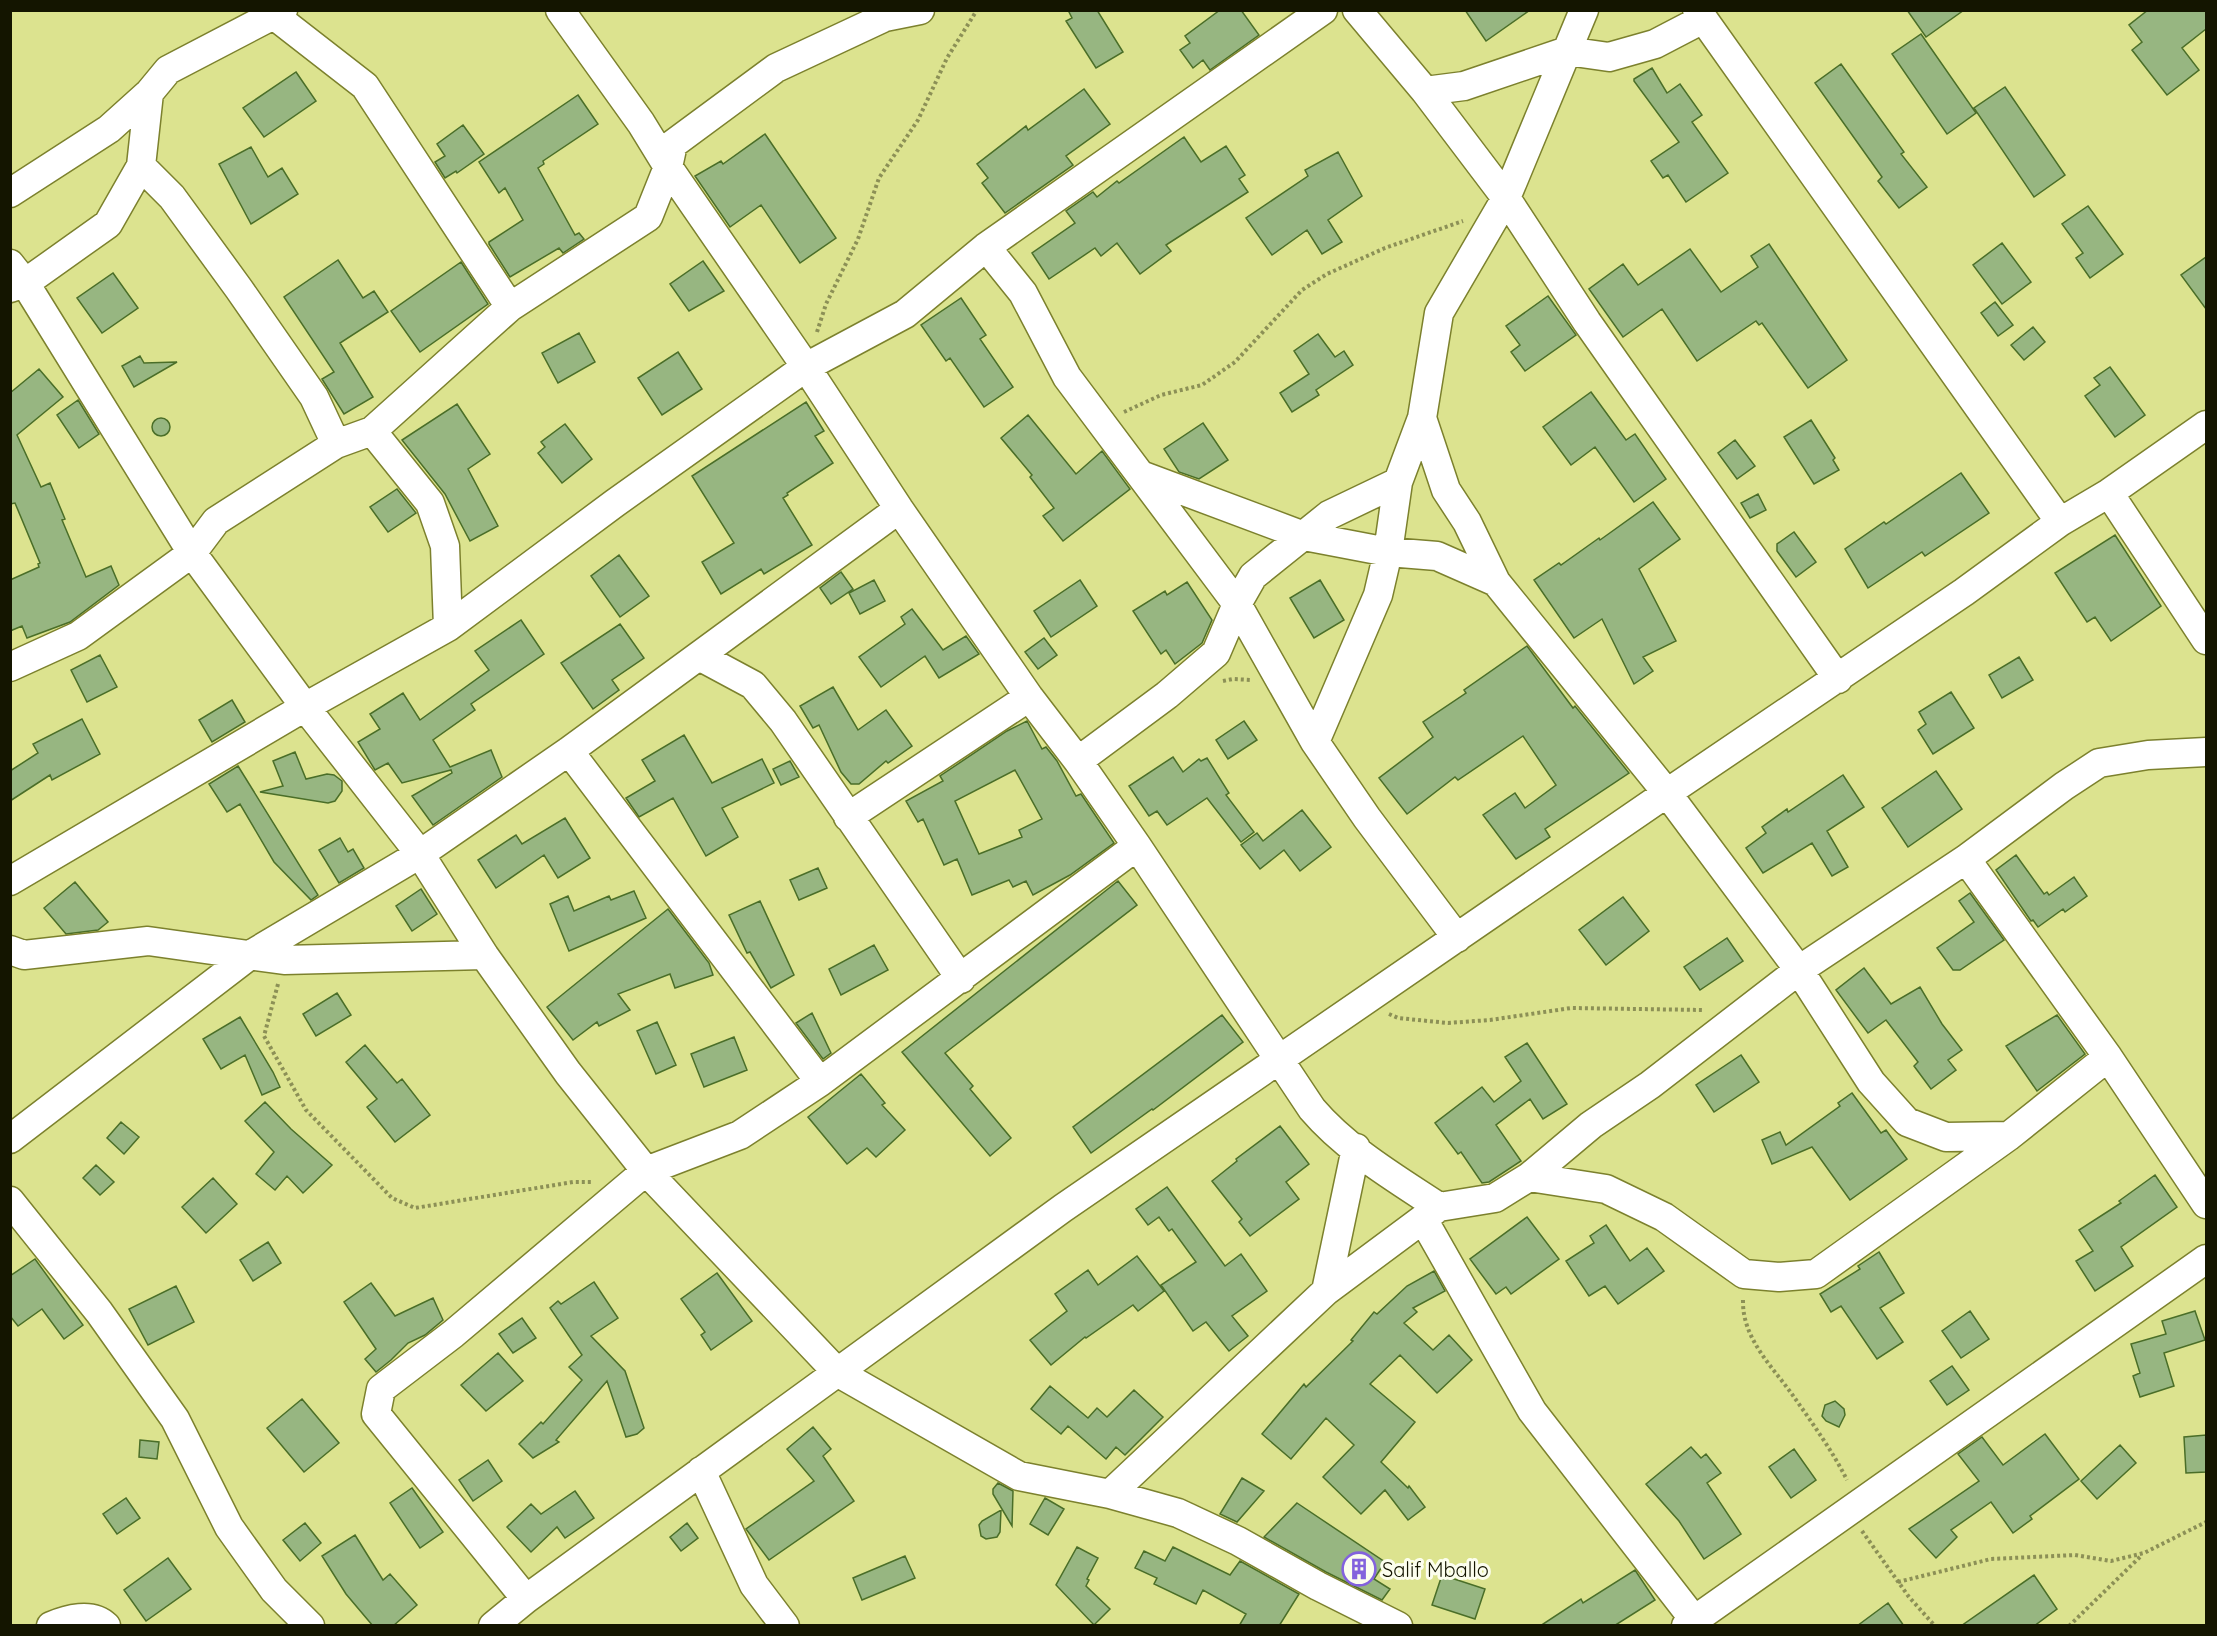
<svg xmlns="http://www.w3.org/2000/svg" width="2217" height="1636" font-family="Quicksand,sans-serif">
	<style>
		.building { fill: #97b681; stroke: #4a6e28; stroke-width: 1.5; fill-rule: evenodd }
		.lines { fill: none; stroke-linecap: round; stroke-linejoin: round }
		.minor-casing { stroke: #7c812d; stroke-width: 31 }
		.path { stroke: #8c9056; stroke-width: 4; stroke-dasharray: 3 3; stroke-linecap: butt }
		.minor { stroke: #fff; stroke-width: 28 }
		.labels { text-anchor: middle; dominant-baseline: central; stroke-width: 6; stroke-linejoin: round; paint-order: stroke }
		.poi-label { font-size: 20px; fill: #141500; stroke: #fcfeee; text-anchor: start }
	</style>
	<rect width="100%" height="100%" fill="#dce38f"/>
	<path class="building" d="M1068,10H1097L1123,52L1096,68L1066,21L1072,18Z
		M1220,10H1241L1259,35L1210,70L1203,60L1193,68L1180,50L1190,43L1185,36Z
		M1465,10H1530L1486,41Z
		M1907,10H1964L1926,37Z
		M2148,10H2206V29L2182,48L2199,70L2167,95L2132,50L2142,42L2129,25Z
		M1921,34L1976,113L1947,134L1892,54Z
		M1841,64L1904,152L1901,154L1927,187L1899,208L1878,181L1882,177L1815,83Z
		M1652,68L1667,93L1680,84L1702,115L1692,122L1728,173L1686,202L1668,175L1663,178L1651,161L1679,142L1634,81V79Z
		M296,72L316,101L264,137L243,108Z
		M2005,87L2065,175L2034,197L1974,108Z
		M1084,89L1110,124L1066,156L1073,165L1005,213L982,183L988,178L977,164L1026,126L1028,130Z
		M578,95L598,124L543,161L544,164L538,168L575,235L579,233L584,239L563,253L559,248L510,277L489,244V242L523,220L505,188L499,193L479,162Z
		M463,125L484,154L457,173L456,171L445,178L435,162L445,156L437,144Z
		M765,134L836,238L800,263L761,205L730,227L695,176L721,161L723,164Z
		M1184,137L1201,162L1226,146L1245,175L1239,179L1248,192L1166,245L1171,251L1140,274L1117,243L1101,256L1095,248L1049,279L1032,253L1075,223L1066,211L1093,192L1097,197L1117,181L1119,183Z
		M251,147L268,177L282,168L298,194L251,224L219,164Z
		M1338,152L1362,196L1328,220L1342,242L1322,254L1307,230L1272,255L1246,218L1308,176L1305,170Z
		M2088,206L2123,254L2090,278L2076,258L2083,253L2062,224Z
		M2002,243L2031,282L2002,304L1973,265Z
		M1769,244L1847,360L1808,388L1762,323L1759,325L1756,321L1697,361L1662,309L1623,337L1589,289L1623,264L1638,285L1690,249L1721,292L1758,267L1751,256Z
		M2206,257V309L2181,275Z
		M338,260L363,298L374,291L388,312L340,343L373,397L344,414L322,379L334,372L284,297Z
		M703,261L724,291L689,311L670,284Z
		M461,262L488,304L420,352L391,311Z
		M113,273L138,308L102,333L77,298Z
		M1548,296L1576,335L1525,371L1511,352L1520,345L1506,326Z
		M961,298L986,335L980,339L1013,387L984,407L950,358L946,361L921,325Z
		M1995,302L2013,325L1998,336L1981,313Z
		M2033,327L2045,342L2024,360L2011,345Z
		M579,333L595,362L558,383L542,353Z
		M1318,334L1335,357L1344,351L1353,365L1316,390L1319,395L1292,412L1280,393L1309,374L1294,351Z
		M678,352L702,389L662,415L638,378Z
		M140,356L144,363L177,362L134,387L122,366Z
		M2110,367L2145,415L2115,437L2085,396L2100,385L2094,378Z
		M39,369L63,397L17,435L41,487L50,483L65,519L62,520L86,577L111,566L119,585L70,622L27,638L22,626L10,631V580L39,567L38,564L40,563L15,503L10,504V393Z
		M1591,392L1626,440L1635,434L1666,479L1634,502L1595,447L1571,465L1543,427Z
		M78,400L99,434L79,448L57,415Z
		M806,402L824,431L815,436L833,463L787,493L788,495L783,498L812,545L764,574L761,569L721,594L702,562L734,543L692,476Z
		M457,404L490,454L468,469L498,526L470,541L445,494L402,440Z
		M1028,415L1076,474L1102,451L1130,489L1063,541L1043,516L1054,508L1030,477L1032,475L1001,438Z
		M152 427a9 9 0 1 1 18 0a9 9 0 1 1-18 0Z
		M1811,420L1835,458L1833,460L1839,470L1814,484L1784,437Z
		M1203,423L1228,460L1199,479L1179,472L1164,449Z
		M565,424L592,459L562,483L538,453L545,447L541,442Z
		M1735,440L1755,466L1737,479L1718,453Z
		M1961,473L1989,513L1925,556L1922,552L1868,588L1845,549L1884,522L1886,524Z
		M397,489L416,513L388,532L370,507Z
		M1758,494L1766,510L1750,518L1741,503Z
		M1653,502L1680,539L1639,569L1676,641L1643,657L1653,671L1634,684L1602,619L1574,638L1534,580L1559,563L1561,565L1599,538L1600,540Z
		M1794,532L1816,562L1796,577L1777,551V544Z
		M2115,535L2161,606L2111,641L2095,617L2087,622L2055,573Z
		M619,555L649,596L620,617L591,576Z
		M841,572L853,589L831,604L820,588Z
		M874,580L885,601L860,614L849,593Z
		M1080,580L1097,606L1051,637L1034,611Z
		M1320,580L1344,620L1314,638L1290,598Z
		M1187,582L1212,620L1202,643L1175,664L1166,650L1161,654L1133,611L1165,591L1167,595Z
		M912,609L943,650L966,636L979,654L939,678L925,656L881,687L859,657L905,624L901,617Z
		M521,620L544,654L471,704L475,710L433,740L450,767L491,750L502,777L433,825L412,796L452,773L451,770L402,783L388,763L375,770L358,742L380,729L370,714L403,693L420,720L489,670L475,651Z
		M620,624L644,658L612,680L619,690L593,709L561,663Z
		M1044,638L1057,655L1038,669L1025,652Z
		M1527,646L1573,708L1575,706L1629,773L1545,829L1550,837L1516,859L1483,815L1515,793L1525,808L1556,785L1523,736L1458,780L1455,777L1407,814L1379,778L1433,737L1423,722L1466,693L1464,690Z
		M100,655L117,687L87,702L71,670Z
		M2019,657L2033,680L2002,698L1989,675Z
		M833,687L858,730L886,710L912,746L888,763L886,761L859,784H851L841,772L819,725L813,728L800,706Z
		M1951,692L1974,728L1933,754L1918,730L1926,724L1919,712Z
		M232,700L245,722L212,742L199,720Z
		M82,719L100,754L52,780L50,775L10,801V771L38,753L33,744Z
		M1027,721L1042,749L1046,747L1057,761L1076,796L1081,794L1114,843L1070,875L1033,895L1026,881L1013,887L1009,880L972,895L957,859L944,865L923,819L918,822L906,801L943,781L940,776L1007,731ZM1015,770L1042,819L1019,830L1022,837L979,854L955,801Z
		M1244,721L1257,740L1228,759L1216,740Z
		M684,735L712,783L762,759L774,783L722,808L738,837L706,856L673,798L639,817L626,798L655,781L642,760Z
		M295,752L306,779L327,774L334,775L342,781V791L335,801L328,803L260,792L283,786L273,761Z
		M1173,757L1183,772L1199,759L1201,761L1207,758L1229,793L1226,795L1254,832L1241,842L1207,798L1167,825L1157,811L1149,816L1129,786Z
		M790,761L799,777L781,785L773,769Z
		M238,766L318,895L311,900L274,862L240,804L227,812L209,784Z
		M1936,771L1962,809L1908,847L1882,808Z
		M1843,775L1864,807L1827,831L1848,867L1832,876L1812,843L1763,873L1746,848L1766,833L1762,827L1787,809L1788,812Z
		M1302,810L1331,847L1300,871L1284,850L1260,869L1241,845L1257,833L1263,841Z
		M565,818L590,858L558,878L544,855L496,888L478,860L516,835L522,844Z
		M340,838L348,852L353,849L364,868L339,883L319,850Z
		M2016,855L2044,894L2047,892L2049,895L2074,877L2087,896L2065,912L2063,909L2038,927L2033,920L2031,921L1996,870Z
		M818,868L827,888L799,900L790,880Z
		M1118,881L1137,905L945,1053L973,1086L970,1089L1011,1138L990,1156L902,1052Z
		M75,882L108,922L98,930L66,934L44,908Z
		M421,889L437,914L412,931L396,906Z
		M634,891L646,918L569,951L550,904L568,896L574,911L609,896L611,900Z
		M1970,893L2004,940L1960,970H1953L1937,948L1974,922L1959,901Z
		M1623,897L1649,931L1606,965L1579,930Z
		M760,901L794,975L771,988L750,952L747,953L729,915Z
		M668,909L709,963L713,975L675,988L670,974L618,994L630,1010L599,1026L597,1022L573,1040L547,1007Z
		M1727,938L1743,961L1700,990L1684,967Z
		M874,945L888,970L841,995L829,969Z
		M1864,968L1891,1004L1920,987L1942,1024L1962,1050L1948,1060L1956,1070L1931,1089L1914,1066L1918,1062L1886,1020L1868,1033L1836,990Z
		M337,993L351,1015L316,1036L303,1014Z
		M812,1013L831,1053L823,1059L796,1023Z
		M1222,1015L1243,1042L1153,1110L1152,1109L1091,1153L1073,1127Z
		M2057,1015L2085,1054L2037,1091L2006,1046Z
		M240,1017L273,1072L280,1087L262,1095L245,1055L221,1069L203,1039Z
		M657,1022L676,1065L656,1074L637,1031Z
		M734,1037L747,1070L704,1087L691,1054Z
		M1527,1043L1567,1104L1543,1119L1530,1099L1496,1125L1521,1161L1489,1182L1482,1183L1461,1152L1458,1154L1435,1123L1482,1087L1494,1102L1521,1081L1505,1057Z
		M365,1045L397,1083L402,1079L430,1115L395,1142L367,1107L377,1099L346,1062Z
		M1741,1055L1759,1082L1714,1112L1696,1085Z
		M861,1074L885,1103L882,1105L905,1130L876,1157L867,1148L847,1164L808,1117Z
		M1852,1093L1881,1133L1886,1130L1907,1159L1850,1200L1812,1147L1772,1164L1762,1140L1780,1132L1786,1145L1840,1106L1838,1103Z
		M265,1102L291,1129L332,1165L303,1193L287,1176L275,1190L256,1174L274,1152L245,1121Z
		M121,1122L139,1137L124,1154L107,1138Z
		M1280,1126L1309,1164L1286,1182L1299,1199L1250,1236L1239,1222L1242,1219L1212,1181L1237,1161L1236,1159Z
		M96,1165L114,1182L100,1195L83,1178Z
		M2155,1175L2177,1207L2121,1247L2133,1266L2095,1291L2076,1261L2093,1251L2079,1230L2121,1203L2119,1201Z
		M213,1178L237,1204L206,1233L182,1207Z
		M1167,1187L1225,1266L1241,1254L1267,1291L1232,1316L1248,1336L1229,1351L1206,1322L1193,1331L1161,1285L1196,1262L1172,1229L1169,1231L1159,1217L1148,1225L1136,1209Z
		M1527,1217L1559,1259L1511,1294L1506,1287L1496,1294L1470,1259Z
		M1606,1225L1630,1261L1647,1248L1664,1271L1618,1304L1605,1286L1589,1296L1566,1261L1594,1243L1590,1236Z
		M268,1242L281,1263L253,1281L240,1260Z
		M1879,1252L1904,1293L1880,1308L1903,1342L1877,1359L1841,1306L1831,1312L1820,1294L1860,1269L1858,1266Z
		M1137,1256L1164,1291L1138,1311L1133,1305L1086,1338L1085,1337L1051,1365L1030,1340L1067,1311L1055,1294L1088,1270L1098,1285Z
		M35,1259L83,1325L64,1339L42,1309L18,1326L10,1316V1276Z
		M1434,1271L1445,1291L1413,1308L1417,1312L1404,1323L1433,1350L1449,1335L1472,1360L1437,1393L1400,1355L1370,1384L1415,1422L1381,1462L1408,1488L1409,1486L1425,1507L1408,1520L1385,1490L1361,1514L1323,1477L1354,1445L1326,1418L1291,1459L1262,1434L1304,1384L1306,1387L1353,1341L1351,1340L1374,1312L1377,1314L1407,1286Z
		M717,1273L752,1321L711,1350L701,1335L705,1332L681,1299Z
		M594,1282L618,1318L591,1336L625,1371L644,1428L637,1434L626,1437L607,1381L556,1440L559,1442L533,1458L519,1444L541,1422L543,1424L582,1380L569,1367L582,1355L550,1308L558,1301L561,1304Z
		M371,1283L395,1316L433,1298L443,1320L425,1335L408,1343L391,1360L376,1372L365,1359L376,1349L344,1302Z
		M176,1286L194,1322L148,1345L129,1309Z
		M1970,1311L1989,1339L1961,1358L1942,1331Z
		M2195,1311L2205,1340L2164,1353L2174,1386L2140,1397L2133,1376L2140,1373L2131,1344L2166,1334L2162,1321Z
		M522,1318L536,1338L513,1353L499,1334Z
		M498,1353L523,1381L486,1411L461,1385Z
		M1952,1366L1969,1390L1947,1405L1930,1381Z
		M1050,1386L1088,1418L1097,1408L1107,1417L1134,1390L1163,1417L1125,1455L1116,1447L1106,1459L1068,1426L1061,1434L1031,1409Z
		M302,1399L339,1443L304,1472L267,1428Z
		M1835,1401L1844,1409L1845,1415L1839,1427L1826,1421L1822,1416L1825,1405Z
		M813,1427L831,1449L823,1456L854,1501L769,1560L746,1529L814,1481L787,1449Z
		M2045,1434L2079,1479L2030,1516L2032,1519L2013,1533L1991,1502L1951,1530L1957,1537L1936,1558L1909,1529L1979,1481L1958,1454L1982,1437L2003,1465Z
		M2206,1435V1472L2186,1473L2184,1437Z
		M140,1440L159,1442L157,1459L139,1457Z
		M2120,1445L2136,1463L2097,1499L2081,1481Z
		M1691,1447L1701,1458L1706,1454L1721,1473L1707,1483L1741,1534L1704,1559L1679,1521L1646,1484Z
		M1794,1449L1816,1480L1791,1498L1769,1467Z
		M488,1460L502,1481L473,1501L459,1480Z
		M1242,1478L1264,1491L1237,1522L1220,1514Z
		M998,1483L1013,1491L1012,1526L993,1494V1489Z
		M412,1488L443,1532L420,1548L390,1503Z
		M575,1491L594,1518L565,1538L557,1527L531,1552L507,1527L531,1504L541,1514Z
		M126,1498L140,1518L117,1534L103,1514Z
		M1045,1498L1064,1509L1048,1535L1030,1524Z
		M1297,1503L1385,1562L1374,1579L1390,1589L1382,1600L1326,1572L1264,1537Z
		M1001,1510L1000,1532L997,1537L986,1539L981,1536L979,1525L982,1521Z
		M305,1523L321,1543L300,1561L283,1540Z
		M687,1523L698,1538L681,1551L670,1537Z
		M355,1535L383,1580L390,1574L417,1605L393,1626H373L346,1594L322,1556Z
		M1077,1547L1098,1558L1087,1579L1089,1580L1086,1586L1110,1609L1094,1625L1056,1585Z
		M1173,1547L1230,1575L1240,1561L1299,1594L1279,1626H1239L1246,1614L1203,1590L1196,1604L1154,1584L1157,1578L1135,1568L1144,1551L1165,1561Z
		M905,1556L915,1578L862,1600L853,1578Z
		M168,1558L191,1589L146,1621L124,1590Z
		M1635,1570L1655,1600L1614,1626H1540L1581,1599L1583,1603Z
		M1442,1575L1485,1589L1475,1619L1432,1605Z
		M2034,1575L2057,1609L2034,1626H1961Z
		M1888,1603L1904,1626H1857Z"/>
	<g class="lines">
		<g class="minor-casing">
			<path id="minor" d="M560,10L641,123L668,167L806,367L899,509L1029,697L1078,761L1137,846L1312,1109C1346,1149 1395,1178 1439,1207
				M1357,10L1425,91L1506,198L1587,322L1838,679
				M1697,10L2060,522
				M275,16L365,86L510,307
				M1425,91L1464,86L1567,51L1609,57L1655,44L1703,19
				M141,166L172,197L239,289L314,397L336,444
				M10,193L109,129L149,93L168,70L283,10
				M986,247L1023,293L1067,377L1237,604L1315,742L1367,818L1457,938
				M10,264L25,283L192,553L305,707L420,854L484,955L568,1073L646,1171L837,1372L1019,1476L1110,1494L1178,1513L1238,1541L1318,1586L1398,1626
				M10,288L25,283L108,224L141,166L149,93
				M1422,418L1446,490L1467,522L1496,582L1667,793L1799,970L1871,1082L1907,1122L1946,1137L2009,1136
				M372,431L430,503L445,546L448,627
				M1141,475L1304,536L1388,552L1437,556L1496,582
				M2109,493L2206,640
				M699,656L753,685L783,721L961,979
				M10,667L78,636L192,553L216,521L336,444L372,431L510,307L648,217L668,167L673,144L776,68L885,17L920,10
				M1315,742L1378,595L1388,552L1398,482L1422,418L1439,313L1506,198L1584,10
				M569,751L820,1082
				M1078,761L1167,695L1216,653L1237,604L1253,576L1329,515L1398,482
				M848,817L1029,697
				M1966,859L2108,1057L2206,1204
				M10,881L305,707L448,627L615,503L806,367L905,314L986,247L1323,10
				M10,950L24,955L148,941L284,960L484,955
				M10,1139L250,955L420,854L569,751L899,509
				M1529,1177L1606,1189L1664,1217L1744,1274L1779,1277L1816,1274L2009,1136L2108,1057
				M10,1201L99,1312L175,1419L229,1527L274,1590L310,1626
				M1423,1219L1532,1411L1699,1626
				M1326,1291L1356,1148
				M701,1471L754,1585L785,1626
				M1110,1494L1326,1291L1439,1207L1495,1198L1529,1177L1591,1125L1650,1085L1799,970L1966,859L2064,786L2099,763L2148,755L2206,752
				M526,1599L376,1414L381,1389L453,1334L646,1171L740,1135L820,1082L1137,846
				M51,1626C67,1619 92,1612 106,1626
				M493,1626L526,1599L1063,1208L1667,793L1964,592L2060,522L2109,493L2206,425
				M1686,1626L2206,1259"/>
		</g>
		<path class="path" d="M817,332L826,304L858,239L879,178L918,120L947,58L977,10
			M1124,412L1161,395L1202,385L1235,362L1302,290L1327,274L1385,248L1463,221
			M1223,681L1233,679L1252,680
			M278,984L264,1036L306,1110L392,1198L415,1208L573,1182H592
			M1389,1014L1398,1018L1448,1023L1490,1020L1571,1008L1703,1010
			M1743,1300C1742,1339 1773,1367 1794,1397C1813,1424 1833,1452 1847,1480
			M1862,1531L1909,1597L1935,1626
			M1898,1582L1991,1559L2075,1555L2111,1561L2144,1553L2206,1522
			M2069,1626L2142,1555"/>
		<use href="#minor" class="minor"/>
	</g>
	<defs>
		<g id="building-ring" transform="scale(1.725)"><circle r="9.5" fill="#fcfeee" stroke="#8362dd" stroke-width="1.5"/><path d="M-4-6H4V6H1V3H-1V6H-4ZM-2.5-4.3h1.7v1.8h-1.7ZM.8-4.3h1.7v1.8H.8ZM-2.5-1h1.7V.8h-1.7ZM.8-1h1.7V.8H.8Z" fill="#8362dd"/></g>
	</defs>
	<g fill-rule="evenodd">
		<use href="#building-ring" x="1359" y="1569"/>
	</g>
	<g class="labels">
		<g class="poi-label">
			<text x="1382" y="1569">Salif Mballo</text>
		</g>
	</g>
	<rect width="2217" height="1636" fill="none" stroke="#141500" stroke-width="24"/>
</svg>
